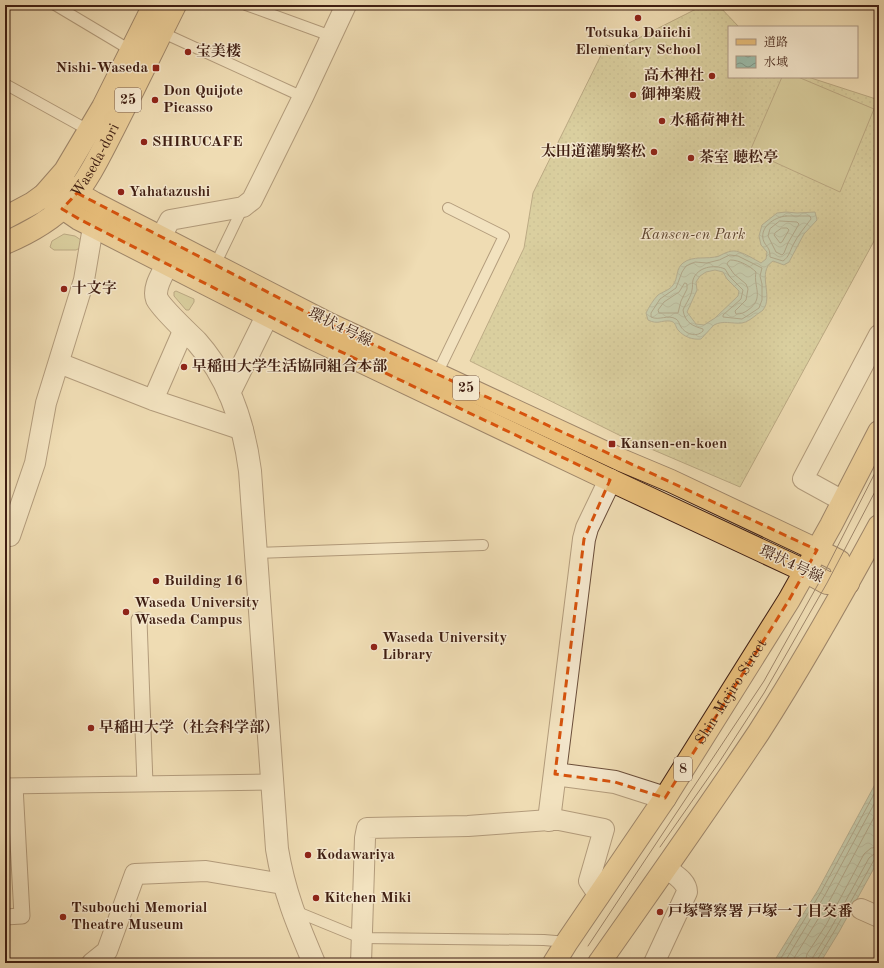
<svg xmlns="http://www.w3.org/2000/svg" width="884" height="968" font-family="'Old Standard TT','Noto Serif JP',serif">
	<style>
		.grass { fill: url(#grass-dots); stroke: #806e4d }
		.garden { fill: #c0be88; stroke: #806e4d }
		.water { fill: url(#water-waves); stroke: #767d6e; fill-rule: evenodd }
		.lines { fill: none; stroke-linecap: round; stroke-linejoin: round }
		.shore { stroke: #6c6d5e; stroke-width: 1 }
		.service-casing { stroke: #6b4e3a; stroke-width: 12 }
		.pedestrian-casing { stroke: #6b4e3a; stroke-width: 17 }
		.minor-casing { stroke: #6b4e3a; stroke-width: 22 }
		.tertiary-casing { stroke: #6b4e3a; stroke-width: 24 }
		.primary-casing { stroke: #3f1e12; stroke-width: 24 }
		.service { stroke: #f5e8ce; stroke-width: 10 }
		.pedestrian { stroke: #f5e8ce; stroke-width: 15 }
		.minor { stroke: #f5e8ce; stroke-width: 20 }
		.tertiary { stroke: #f5e8ce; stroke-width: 22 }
		.primary { stroke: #e8be7a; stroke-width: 22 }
		.tram { stroke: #3f1e12; stroke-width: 1 }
		.marked { fill: none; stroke: #d7530d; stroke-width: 3; stroke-dasharray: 8 5; stroke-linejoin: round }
		.poi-dot { fill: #8f2418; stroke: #f5e8ce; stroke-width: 1.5 }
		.labels { text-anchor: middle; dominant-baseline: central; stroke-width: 3; stroke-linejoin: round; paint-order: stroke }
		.shield { fill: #f5e8ce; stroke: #765b4a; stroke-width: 1 }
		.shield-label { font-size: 14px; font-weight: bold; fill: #3f1e12 }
		.poi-label { font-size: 15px; font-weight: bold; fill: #3f1e12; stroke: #f5e8ce; text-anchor: start }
		.street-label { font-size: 15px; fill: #3f1e12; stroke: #f5e8ce }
		.park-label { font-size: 15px; font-style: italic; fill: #5f4630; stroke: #f5e8ce }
	</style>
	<defs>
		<pattern id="grass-dots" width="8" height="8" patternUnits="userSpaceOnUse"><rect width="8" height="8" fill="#c0be88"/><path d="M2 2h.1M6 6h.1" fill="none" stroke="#a6a374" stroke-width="1.8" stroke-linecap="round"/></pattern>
		<pattern id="water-waves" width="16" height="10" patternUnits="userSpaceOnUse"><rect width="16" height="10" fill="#9abcab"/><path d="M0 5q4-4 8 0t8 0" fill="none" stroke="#7f988a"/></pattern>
	</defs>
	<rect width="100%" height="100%" fill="#efdcb3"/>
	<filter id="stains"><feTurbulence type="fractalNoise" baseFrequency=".005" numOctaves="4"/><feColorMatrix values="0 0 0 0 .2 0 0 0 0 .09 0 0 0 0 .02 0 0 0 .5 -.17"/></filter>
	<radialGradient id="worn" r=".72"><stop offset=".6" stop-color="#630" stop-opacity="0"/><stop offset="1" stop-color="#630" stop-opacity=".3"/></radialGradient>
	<path class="grass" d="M704,5H718L739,27H729V77H808L879,100V232L740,487L623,437L470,361L524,248L533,193L606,45L617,49Z"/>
	<path class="garden" d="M782,77H798L874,109L840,192L750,151Z
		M64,234L75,236L81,240L80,248L76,250H54L50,247L52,241Z
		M176,291L194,299V302L189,310H186L174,296V292Z"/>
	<path class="water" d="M786,212L797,213L815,212L817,220L804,234L789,262L784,265L773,261C756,272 774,296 763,310C761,312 757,314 755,316C751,319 747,322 742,323C732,324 723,320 714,325C710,329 705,335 701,339C693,340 684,337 678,330C675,326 676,322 670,321C661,320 658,325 648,320L646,313C649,307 653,300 658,295C662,292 670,290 673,285C678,279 676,268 683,263C693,255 707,260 719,256C725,253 732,249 739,252C746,254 754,259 761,263L766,259L767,252L761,245L759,236L762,225L777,213ZM715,270L723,272L727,279L739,291L738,296L715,318L704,325L696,324L687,312L697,290L696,282L700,276L706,272Z
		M879,777V859L839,932L820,963H773L818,890Z"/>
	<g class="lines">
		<path class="shore" d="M786,216H810L811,219C805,227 798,235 793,245C790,251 789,257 783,261L770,257C770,248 768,249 764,242C758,228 774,217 786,216Z
			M780,221L797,222L799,224L788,243L784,253L782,255L776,252L768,236L770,229Z
			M782,228H787L789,230L782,242L780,243L774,235L775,233Z
			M730,255L738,256L762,268L760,276L762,284V300L759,308L747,316L742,319L723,317V315L741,299L743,290L730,277L725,269C714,264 697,267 693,280C692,283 693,286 692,290C691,297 686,303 683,310C685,323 693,326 703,329V331C696,338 686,334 681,327C679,324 679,321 676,319C668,314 659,321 651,317V313L660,299L676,288L682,272L686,266L695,262L707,263L719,260Z
			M731,260C739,260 750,266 756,272C753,287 765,298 748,310C744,313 741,314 736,314L735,311L746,300L748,289L746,284L734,274L727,264L728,262Z
			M685,283L687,284V289L681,301L678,313H659L658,310L664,302L679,292Z
			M778,963L821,892L879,785
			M784,963L825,895L879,795
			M791,963L831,898L879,808
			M805,963L807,954L826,925L864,854L871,848L879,847
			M811,963L813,957L831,928L869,858L874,854L879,853
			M816,963L817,960L835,930L874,860L879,858"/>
		<g class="service-casing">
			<path id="service" d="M55,5L132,51
				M246,5L331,36
				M161,32L303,97
				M5,84L90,131
				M215,265L243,207
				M436,376L504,236L448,208
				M256,553L483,545
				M295,911L361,938L544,940L567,942"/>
		</g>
		<g class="pedestrian-casing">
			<path id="pedestrian" d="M139,620L145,784
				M5,786L272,782
				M5,917L22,916L15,786"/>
		</g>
		<g class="minor-casing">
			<path id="minor" d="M161,237L170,220L243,207L252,200L303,97L346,5
				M59,363L153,400L243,430
				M153,400L184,329
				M843,501L803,479L879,335
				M5,535L10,536L35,463L46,403L84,280L93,227
				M861,909L879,917
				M92,963L107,951L135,874L206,871L283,884
				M361,963L365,838L367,828L468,826L549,820H559L604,829L589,881L599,896
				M654,963L687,892C687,881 675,875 666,868"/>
		</g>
		<g class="tertiary-casing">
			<path id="tertiary" d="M167,265C162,275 153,288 157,299C162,309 188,333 197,342C229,378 244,424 250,471L277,849C284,892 297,923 314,963
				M229,393L267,316
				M555,774L615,782L665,798
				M549,820L584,539L587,528L610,480"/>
		</g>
		<g class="primary-casing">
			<g id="primary">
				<path d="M59,179L77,193L94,203L329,324L621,460L671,481L817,550L839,561L848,583"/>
				<path d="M44,195L79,219L312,338L610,480L805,571L827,583H848"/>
				<path d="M5,218L33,203L44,195L65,171L103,107L154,5"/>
				<path id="s1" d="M5,243C29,233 53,219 71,200C89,179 100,155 113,130C134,89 154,47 175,5"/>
				<path id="s2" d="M554,963L567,942L665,798L789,600L831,525L879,432"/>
				<path d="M599,963C653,886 707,810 759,732C802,665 841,596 879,526"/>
			</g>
		</g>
		<use href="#service" class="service"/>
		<use href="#pedestrian" class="pedestrian"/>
		<use href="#minor" class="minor"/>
		<use href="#tertiary" class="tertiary"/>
		<use href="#primary" class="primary"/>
		<path class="tram" d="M660,847L718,764L764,693L827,583L879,484
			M588,946L764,681L821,579L879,465"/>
	</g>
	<path d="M0 0H884V968H0ZM77,193L329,324L817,550L789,600L665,798L615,782L555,774L584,539L610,480L312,338L79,219L62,209Z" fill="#efdcb3" fill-opacity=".55" fill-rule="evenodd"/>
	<path class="marked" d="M77,193L329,324L817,550L789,600L665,798L615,782L555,774L584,539L610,480L312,338L79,219L62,209Z"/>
	<g class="poi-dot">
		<circle cx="638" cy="18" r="4"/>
		<circle cx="188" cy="52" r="4"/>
		<rect x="152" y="64" width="8" height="8" rx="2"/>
		<circle cx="712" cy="76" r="4"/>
		<circle cx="633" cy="95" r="4"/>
		<circle cx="155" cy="100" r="4"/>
		<circle cx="662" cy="121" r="4"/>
		<circle cx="144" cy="142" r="4"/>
		<circle cx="654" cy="152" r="4"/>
		<circle cx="691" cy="158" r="4"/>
		<circle cx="121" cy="192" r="4"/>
		<circle cx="64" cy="289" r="4"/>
		<circle cx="184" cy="367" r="4"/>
		<rect x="608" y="440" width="8" height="8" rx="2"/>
		<circle cx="156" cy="581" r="4"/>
		<circle cx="126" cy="612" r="4"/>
		<circle cx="374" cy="647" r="4"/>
		<circle cx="91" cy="728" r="4"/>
		<circle cx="308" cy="855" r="4"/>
		<circle cx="316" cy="898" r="4"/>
		<circle cx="660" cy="912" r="4"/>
		<circle cx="63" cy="917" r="4"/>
	</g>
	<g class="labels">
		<g class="shield">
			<rect x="115" y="88" width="26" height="24" rx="3"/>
			<rect x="453" y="376" width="26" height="24" rx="3"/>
			<rect x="674" y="757" width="18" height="24" rx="3"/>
		</g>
		<g class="shield-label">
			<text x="128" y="100">25</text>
			<text x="466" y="388">25</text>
			<text x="683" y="769">8</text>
		</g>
		<g class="poi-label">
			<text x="638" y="33" text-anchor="middle">Totsuka Daiichi<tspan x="638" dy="17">Elementary School</tspan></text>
			<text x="196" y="52">宝美楼</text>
			<text x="148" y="68" text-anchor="end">Nishi-Waseda</text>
			<text x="704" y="76" text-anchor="end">高木神社</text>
			<text x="163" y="91">Don Quijote<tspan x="163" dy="17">Picasso</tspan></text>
			<text x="641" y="95">御神楽殿</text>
			<text x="670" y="121">水稲荷神社</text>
			<text x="152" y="142">SHIRUCAFE</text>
			<text x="646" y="152" text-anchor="end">太田道灌駒繁松</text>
			<text x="699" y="158">茶室 聴松亭</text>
			<text x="129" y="192">Yahatazushi</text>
			<text x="72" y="289">十文字</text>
			<text x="192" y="367">早稲田大学生活協同組合本部</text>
			<text x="620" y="444">Kansen-en-koen</text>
			<text x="164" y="581">Building 16</text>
			<text x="134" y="603">Waseda University<tspan x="134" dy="17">Waseda Campus</tspan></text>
			<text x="382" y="638">Waseda University<tspan x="382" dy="17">Library</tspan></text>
			<text x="99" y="728">早稲田大学（社会科学部）</text>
			<text x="316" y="855">Kodawariya</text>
			<text x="324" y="898">Kitchen Miki</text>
			<text x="71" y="908">Tsubouchi Memorial<tspan x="71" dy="17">Theatre Museum</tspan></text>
			<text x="668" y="912">戸塚警察署 戸塚一丁目交番</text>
		</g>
		<g class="street-label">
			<text stroke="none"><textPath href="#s1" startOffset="126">Waseda-dori</textPath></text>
			<text transform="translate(340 328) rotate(26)">環状4号線</text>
			<text transform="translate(791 565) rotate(25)">環状4号線</text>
			<text stroke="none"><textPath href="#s2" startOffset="324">Shin-Mejiro Street</textPath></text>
		</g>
		<g class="park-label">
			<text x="693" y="235">Kansen-en Park</text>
		</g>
	</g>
	<rect width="884" height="968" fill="none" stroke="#efdcb3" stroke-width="20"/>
	<rect x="6" y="6" width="872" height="956" fill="none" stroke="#3f1e12" stroke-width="2"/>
	<rect x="10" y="10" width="864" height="948" fill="none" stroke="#3f1e12"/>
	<rect x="728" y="26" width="130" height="52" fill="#f5e8ce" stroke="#ac9783"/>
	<rect x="736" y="39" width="20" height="6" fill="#e8be7a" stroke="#ac9783"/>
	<text x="764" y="46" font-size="12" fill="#3f1e12">道路</text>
	<rect x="736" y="56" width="20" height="12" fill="url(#water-waves)" stroke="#ac9783"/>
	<text x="764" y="66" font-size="12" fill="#3f1e12">水域</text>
	<rect width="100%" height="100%" filter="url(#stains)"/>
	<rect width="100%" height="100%" fill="url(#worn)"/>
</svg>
